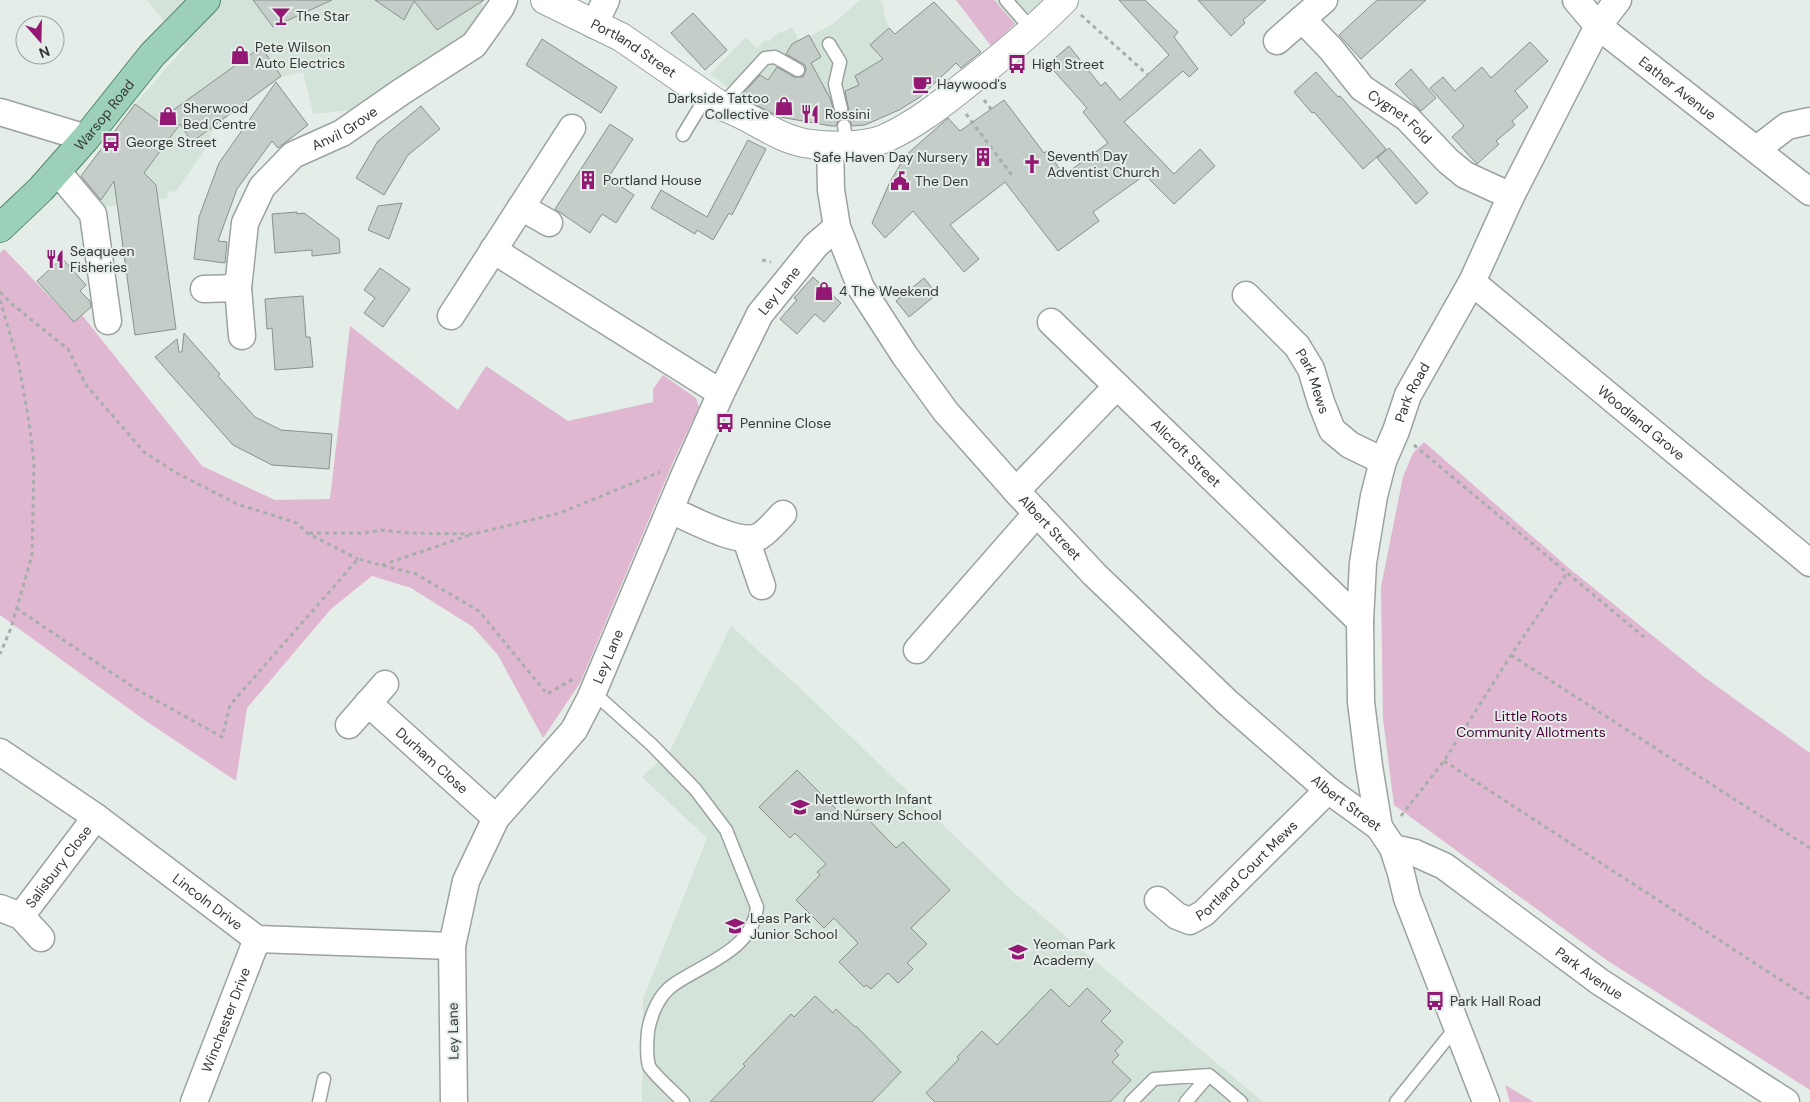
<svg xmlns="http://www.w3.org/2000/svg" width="1810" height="1102" font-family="'DM Sans',sans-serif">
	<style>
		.built { fill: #d3e3da }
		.green { fill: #e0b7d0 }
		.building { fill: #c5cdc8; stroke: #88908c }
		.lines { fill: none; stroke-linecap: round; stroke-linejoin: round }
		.lane-casing { stroke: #9ba39f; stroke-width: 15 }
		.street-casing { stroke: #9ba39f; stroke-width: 29 }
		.secondary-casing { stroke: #9ba39f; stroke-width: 30 }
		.primary-casing { stroke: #4e866b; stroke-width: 30 }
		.path { stroke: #a7aeaa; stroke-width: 3; stroke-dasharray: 4 4; stroke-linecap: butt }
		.lane { stroke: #fff; stroke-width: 12 }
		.street { stroke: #fff; stroke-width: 26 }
		.secondary { stroke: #fff; stroke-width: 28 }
		.primary { stroke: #9dd0b8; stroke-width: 28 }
		.labels { text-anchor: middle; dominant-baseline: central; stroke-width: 4; stroke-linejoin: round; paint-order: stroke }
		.poi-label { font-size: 14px; fill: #343836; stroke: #e4ede8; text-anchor: start }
		.street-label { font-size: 14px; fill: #343836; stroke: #e4ede8 }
		.park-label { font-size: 14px; fill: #4c013a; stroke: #e4ede8 }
	</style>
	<rect width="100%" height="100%" fill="#e4ede8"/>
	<path class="built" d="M147,0H482L483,1L482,10L474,29L459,43L352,110L313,114L303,72L282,77L215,125L205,150L176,191L168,192L167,198L98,208L76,183L135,104L185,47Z
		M860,0H880L883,4L884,15L889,28L910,49L869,123L837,126L770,116L751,105L710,74L746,37L757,48L766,40L768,42L780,31L782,33L792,27L799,41L809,35L811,36L834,23Z
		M956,0H1046L1036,10L1028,12L991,46Z
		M731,626L801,689L1011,890L1263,1102H642L643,999L707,838L642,777L670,751Z"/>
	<path class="green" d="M956,0H994L1015,24L991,46Z
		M4,249L74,322L82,315L202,466L275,500L330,499L350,326L458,410L486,366L568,421L653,402V389L663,375L696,398L699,407L673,462L580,683L543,738L498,655L473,627L411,588L372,576L331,609L247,708L236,781L143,719L0,615V253Z
		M1424,442L1570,569L1704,677L1810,753V1090L1608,961L1394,805L1383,719L1381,587L1403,477L1413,453Z
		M1505,1085L1534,1102H1510Z"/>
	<path class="building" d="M253,0H332L273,27Z
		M375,0H484L437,30L414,1L404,20Z
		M1119,0H1145L1178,32L1174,37L1198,69L1189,77L1183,71L1124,122L1174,174L1200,149L1215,166L1174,204L1145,175L1093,212L1099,221L1058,251L1005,182L950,225L979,259L964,272L913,211L885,238L872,223L889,184L905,156L948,118L960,131L1004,100L1044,153L1047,151L1064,175L1108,143L1083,112L1087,108L1048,64L1069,46L1101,86L1105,82L1120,100L1169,55Z
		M1198,0H1266L1243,20L1245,23L1231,36Z
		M1377,0H1426L1361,59L1339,35Z
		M934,2L981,52L961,68L956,63L920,97L899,110L865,125L852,126L850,120L843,118L838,120L836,126H831L780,117L740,97L760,75L768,80L777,67L794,77H803L806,70L805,65L786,54L792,44L809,35L821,57L811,63L830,98L835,114L839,117H843L849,111L845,91L859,85L855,76L883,59L870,45L889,28L895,34Z
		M693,13L727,50L705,70L671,33Z
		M542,39L617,87L601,113L526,65Z
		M1530,42L1548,61L1515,91L1528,107L1512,121L1515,125L1496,141L1499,144L1477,164L1452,137L1464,126L1430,88L1443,77L1455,91L1482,67L1491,78Z
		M261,47L281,76L192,142L180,124L144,173L156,185L176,329L135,335L114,181L101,200L81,176L135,104L158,121Z
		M1411,69L1436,98L1421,111L1395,84Z
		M1316,72L1338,97L1340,96L1386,149L1363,169L1314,112L1312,113L1294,92Z
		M276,82L308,125L278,148L272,141L237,189L218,241L227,242L225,263L194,259L199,217L219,163Z
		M421,106L440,129L408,155L384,195L356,178L378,141Z
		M610,124L633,139L608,178L634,195L616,223L602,214L590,233L555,209Z
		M748,140L766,149L732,215L729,213L713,240L697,230L695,234L651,208L661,190L707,217Z
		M1389,148L1428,193L1416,204L1377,158Z
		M402,203L389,239L368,230L378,206Z
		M297,212V214L304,213L339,239L340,253L312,256V250L275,253L272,214Z
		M62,258L86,285L80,291L90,301L91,307L74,322L37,281Z
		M380,268L410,289L383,327L364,313L375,298L364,290Z
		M813,277L841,303L824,322L815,314L797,334L780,319L797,300L794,298Z
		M924,278L937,294L909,317L896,301Z
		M303,296L306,337H310L313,367L275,370L272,328L267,329L265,299Z
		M184,333L220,374L218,376L255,417L281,430L332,434L329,469L272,465L233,445L155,357L177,339L179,352H182Z
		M797,770L843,816L848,812L852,815L858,809L896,848L903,842L950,890L911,928L927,944L907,963L913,969L898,983L888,973L871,989L866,985L864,987L839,962L858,943L834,918L824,928L796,900L820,875L817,872L826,864L795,833L790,838L759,807Z
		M1087,988L1111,1011L1101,1021L1123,1042L1115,1051L1119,1055L1112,1062L1131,1080L1110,1102H935L926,1093L959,1059L957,1057L982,1031L997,1045L1051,989L1069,1007Z
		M815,996L833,1013L836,1009L855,1027L856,1026L901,1072L872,1102H710L745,1066L743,1064L791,1014L794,1017Z"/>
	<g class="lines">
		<g class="lane-casing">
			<path id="lane" d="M1006,0L1033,31
				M829,44L840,62L835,84L841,109
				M721,106L765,58L775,57L798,70
				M844,126L847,144
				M683,135L706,97
				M593,692L652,745L695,789L726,830L757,907C753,950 703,964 673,985C659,995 651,1014 648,1031C647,1042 646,1055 649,1066C652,1073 677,1095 683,1102
				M319,1102L324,1079
				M1131,1102L1154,1079L1209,1075L1241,1102
				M1186,1102L1209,1075
				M1396,1102L1457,1026"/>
		</g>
		<g class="street-casing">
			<g id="street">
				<path id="s1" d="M1576,0L1598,26L1810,192"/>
				<path id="s2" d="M1302,19L1331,49L1362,88L1407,118L1448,161L1465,175L1511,196"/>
				<path d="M594,25L606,0"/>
				<path d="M1277,41L1324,0"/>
				<path d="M0,112L86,138"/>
				<path id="s3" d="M830,145L831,190L837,227L861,288L905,356L946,412L1016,491L1094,574L1227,702L1328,790L1379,827L1393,848L1401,873L1407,898L1486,1102"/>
				<path d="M1757,149L1787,126L1810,121"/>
				<path d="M57,171L93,214L108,321"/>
				<path d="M521,207L549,223"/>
				<path d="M493,250L721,393"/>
				<path id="s4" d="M1472,282L1810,563"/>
				<path d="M204,289L238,288"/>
				<path id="s5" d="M1246,295L1297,346L1311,369L1321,402L1332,430L1350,445L1383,461"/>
				<path d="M451,316L572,128"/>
				<path d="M1051,322L1117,386"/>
				<path id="s6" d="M242,336L238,288L245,223L262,187L293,155L342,133L401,92L474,45L501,7L504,0"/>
				<path id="s7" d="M1016,491L1117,386L1360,621"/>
				<path d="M670,510C690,518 740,547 760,536C768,531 776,521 783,514"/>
				<path d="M746,539L762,586"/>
				<path d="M917,650L1037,513"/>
				<path id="s8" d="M368,703L496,818"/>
				<path d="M349,725L385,684"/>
				<path id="s9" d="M0,752L96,817L257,939L452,946"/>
				<path id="s10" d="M1379,827L1369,766L1361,702L1360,621L1363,563L1374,496L1383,461L1396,431L1408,395L1472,282L1511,196L1598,26L1618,0"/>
				<path id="s11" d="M1393,848L1415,853L1444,866L1600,982L1786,1102"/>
				<path id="s12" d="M1158,900L1177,916L1190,921L1204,913L1328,790"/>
				<path d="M0,908L21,916L41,938"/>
				<path id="s13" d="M21,916L96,817"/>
				<path id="s14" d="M194,1102L257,939"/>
				<path id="s15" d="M454,1102L452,946L466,881L496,818L574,730L590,699L684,476L721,393L760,314L816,245L837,227"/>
			</g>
		</g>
		<g class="secondary-casing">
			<g id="secondary">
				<path id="s16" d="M545,0L621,37L721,106C750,115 774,137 804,143C827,147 863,147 884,139C915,125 943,103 969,82C1003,56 1034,30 1064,0"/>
			</g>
		</g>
		<g class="primary-casing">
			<g id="primary">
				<path id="s17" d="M0,228L41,189L86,138L152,55L206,0"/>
			</g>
		</g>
		<path class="path" d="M1081,15L1148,75
			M984,100L991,109
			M966,114L1014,178
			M762,260L771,262
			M0,292L13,305L68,349L86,385L144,452L175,472L237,504L297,523L307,533L358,559
			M0,300L19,365L29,422L34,463L32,555L11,628L0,654
			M1414,445L1644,637
			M309,533H365L382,530L408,533L473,534L560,513L660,472
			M382,565L470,535
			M16,608L136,689L222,737L230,705L358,559L416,574L479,611L547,694L573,679
			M1511,655L1810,848
			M1444,761L1810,999
			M1401,816L1444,761L1511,655L1567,573"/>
		<use href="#lane" class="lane"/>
		<use href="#street" class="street"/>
		<use href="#secondary" class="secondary"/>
		<use href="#primary" class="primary"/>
	</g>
	<defs>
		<g id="bar-bare" transform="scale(1.5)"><path d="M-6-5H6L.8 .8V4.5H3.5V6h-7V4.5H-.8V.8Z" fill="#921874" stroke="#e4ede8" stroke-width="2.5" paint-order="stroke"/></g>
		<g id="shop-bare" transform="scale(1.5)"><path d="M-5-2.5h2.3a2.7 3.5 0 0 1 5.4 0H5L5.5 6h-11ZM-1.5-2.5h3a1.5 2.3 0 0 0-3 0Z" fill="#921874" stroke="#e4ede8" stroke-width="2.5" paint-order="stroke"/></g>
		<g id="bus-bare" transform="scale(1.5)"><path d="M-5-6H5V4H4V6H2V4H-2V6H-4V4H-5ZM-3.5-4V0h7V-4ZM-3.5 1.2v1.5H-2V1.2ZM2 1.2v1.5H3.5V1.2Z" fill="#921874" stroke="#e4ede8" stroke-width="2.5" paint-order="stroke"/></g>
		<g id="cafe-bare" transform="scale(1.5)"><path d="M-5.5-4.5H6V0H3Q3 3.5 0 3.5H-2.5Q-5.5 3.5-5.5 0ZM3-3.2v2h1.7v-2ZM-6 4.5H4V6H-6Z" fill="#921874" stroke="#e4ede8" stroke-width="2.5" paint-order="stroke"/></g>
		<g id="restaurant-bare" transform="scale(1.5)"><path d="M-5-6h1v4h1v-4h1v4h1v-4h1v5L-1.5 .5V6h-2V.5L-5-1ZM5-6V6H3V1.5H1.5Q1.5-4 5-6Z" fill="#921874" stroke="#e4ede8" stroke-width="2.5" paint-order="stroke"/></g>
		<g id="building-bare" transform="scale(1.5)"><path d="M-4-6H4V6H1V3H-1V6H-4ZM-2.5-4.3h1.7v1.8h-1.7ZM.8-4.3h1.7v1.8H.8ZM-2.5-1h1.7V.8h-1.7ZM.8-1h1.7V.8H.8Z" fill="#921874" stroke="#e4ede8" stroke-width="2.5" paint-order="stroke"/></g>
		<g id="church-bare" transform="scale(1.5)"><path d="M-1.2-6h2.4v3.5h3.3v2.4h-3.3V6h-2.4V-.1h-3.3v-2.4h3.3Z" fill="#921874" stroke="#e4ede8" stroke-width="2.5" paint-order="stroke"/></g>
		<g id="civic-bare" transform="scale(1.5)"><path d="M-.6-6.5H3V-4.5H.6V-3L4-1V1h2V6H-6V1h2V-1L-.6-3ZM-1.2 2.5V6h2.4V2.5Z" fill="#921874" stroke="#e4ede8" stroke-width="2.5" paint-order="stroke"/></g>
		<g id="school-bare" transform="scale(1.5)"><path d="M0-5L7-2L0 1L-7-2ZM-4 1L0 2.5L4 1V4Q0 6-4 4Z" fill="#921874" stroke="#e4ede8" stroke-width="2.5" paint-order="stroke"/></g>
	</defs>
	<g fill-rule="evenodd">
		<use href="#bar-bare" x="281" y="16"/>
		<use href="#shop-bare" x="240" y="55"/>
		<use href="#bus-bare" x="1017" y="64"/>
		<use href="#cafe-bare" x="922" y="84"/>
		<use href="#shop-bare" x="784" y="106"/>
		<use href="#restaurant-bare" x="810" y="114"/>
		<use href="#shop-bare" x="168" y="116"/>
		<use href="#bus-bare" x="111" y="142"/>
		<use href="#building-bare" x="983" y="157"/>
		<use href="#church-bare" x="1032" y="164"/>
		<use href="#building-bare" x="588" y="180"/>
		<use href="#civic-bare" x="900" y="181"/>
		<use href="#restaurant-bare" x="55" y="259"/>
		<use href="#shop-bare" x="824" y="291"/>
		<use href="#bus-bare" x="725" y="423"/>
		<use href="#school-bare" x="800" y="807"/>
		<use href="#school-bare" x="735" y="926"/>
		<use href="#school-bare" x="1018" y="952"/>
		<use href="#bus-bare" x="1435" y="1001"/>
	</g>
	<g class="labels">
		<g class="poi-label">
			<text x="296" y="16">The Star</text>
			<text x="255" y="47">Pete Wilson<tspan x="255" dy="16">Auto Electrics</tspan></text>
			<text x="1032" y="64">High Street</text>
			<text x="937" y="84">Haywood's</text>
			<text x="769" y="98" text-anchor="end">Darkside Tattoo<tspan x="769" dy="16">Collective</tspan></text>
			<text x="183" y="108">Sherwood<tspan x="183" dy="16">Bed Centre</tspan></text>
			<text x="825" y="114">Rossini</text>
			<text x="126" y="142">George Street</text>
			<text x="1047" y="156">Seventh Day<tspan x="1047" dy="16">Adventist Church</tspan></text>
			<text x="968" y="157" text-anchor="end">Safe Haven Day Nursery</text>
			<text x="603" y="180">Portland House</text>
			<text x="915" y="181">The Den</text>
			<text x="70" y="251">Seaqueen<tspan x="70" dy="16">Fisheries</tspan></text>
			<text x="839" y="291">4 The Weekend</text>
			<text x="740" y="423">Pennine Close</text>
			<text x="815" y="799">Nettleworth Infant<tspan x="815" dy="16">and Nursery School</tspan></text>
			<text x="750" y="918">Leas Park<tspan x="750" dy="16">Junior School</tspan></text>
			<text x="1033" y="944">Yeoman Park<tspan x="1033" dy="16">Academy</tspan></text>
			<text x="1450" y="1001">Park Hall Road</text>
		</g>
		<g class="street-label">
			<text stroke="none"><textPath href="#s16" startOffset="101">Portland Street</textPath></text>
			<text stroke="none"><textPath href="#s1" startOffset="135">Eather Avenue</textPath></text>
			<text stroke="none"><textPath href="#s17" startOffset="154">Warsop Road</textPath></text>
			<text stroke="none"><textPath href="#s2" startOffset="139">Cygnet Fold</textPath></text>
			<text stroke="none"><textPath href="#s6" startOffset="256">Anvil Grove</textPath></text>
			<text stroke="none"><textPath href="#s15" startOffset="896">Ley Lane</textPath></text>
			<text stroke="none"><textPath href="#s5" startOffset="111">Park Mews</textPath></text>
			<text stroke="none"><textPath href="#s10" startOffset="444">Park Road</textPath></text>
			<text stroke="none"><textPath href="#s4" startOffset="220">Woodland Grove</textPath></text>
			<text stroke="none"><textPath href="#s7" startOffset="242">Allcroft Street</textPath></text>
			<text stroke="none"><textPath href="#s3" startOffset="454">Albert Street</textPath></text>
			<text stroke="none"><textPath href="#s15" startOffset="491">Ley Lane</textPath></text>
			<text stroke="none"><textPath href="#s8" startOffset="86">Durham Close</textPath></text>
			<text stroke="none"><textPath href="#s3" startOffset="859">Albert Street</textPath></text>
			<text stroke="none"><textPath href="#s13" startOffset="62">Salisbury Close</textPath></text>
			<text stroke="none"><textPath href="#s12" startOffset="115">Portland Court Mews</textPath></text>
			<text stroke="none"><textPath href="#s9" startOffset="256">Lincoln Drive</textPath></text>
			<text stroke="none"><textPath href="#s11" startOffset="235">Park Avenue</textPath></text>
			<text stroke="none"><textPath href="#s14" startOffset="88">Winchester Drive</textPath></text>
			<text transform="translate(453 1031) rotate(-91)">Ley Lane</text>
		</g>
		<g class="park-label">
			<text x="1531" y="716">Little Roots<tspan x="1531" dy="16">Community Allotments</tspan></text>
		</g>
	</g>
	<g transform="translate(40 40) rotate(160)"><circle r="24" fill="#e4ede8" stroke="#9ea5a1"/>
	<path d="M0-4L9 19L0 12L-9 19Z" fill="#921874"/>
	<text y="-8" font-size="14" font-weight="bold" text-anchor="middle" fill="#343836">N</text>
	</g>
</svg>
